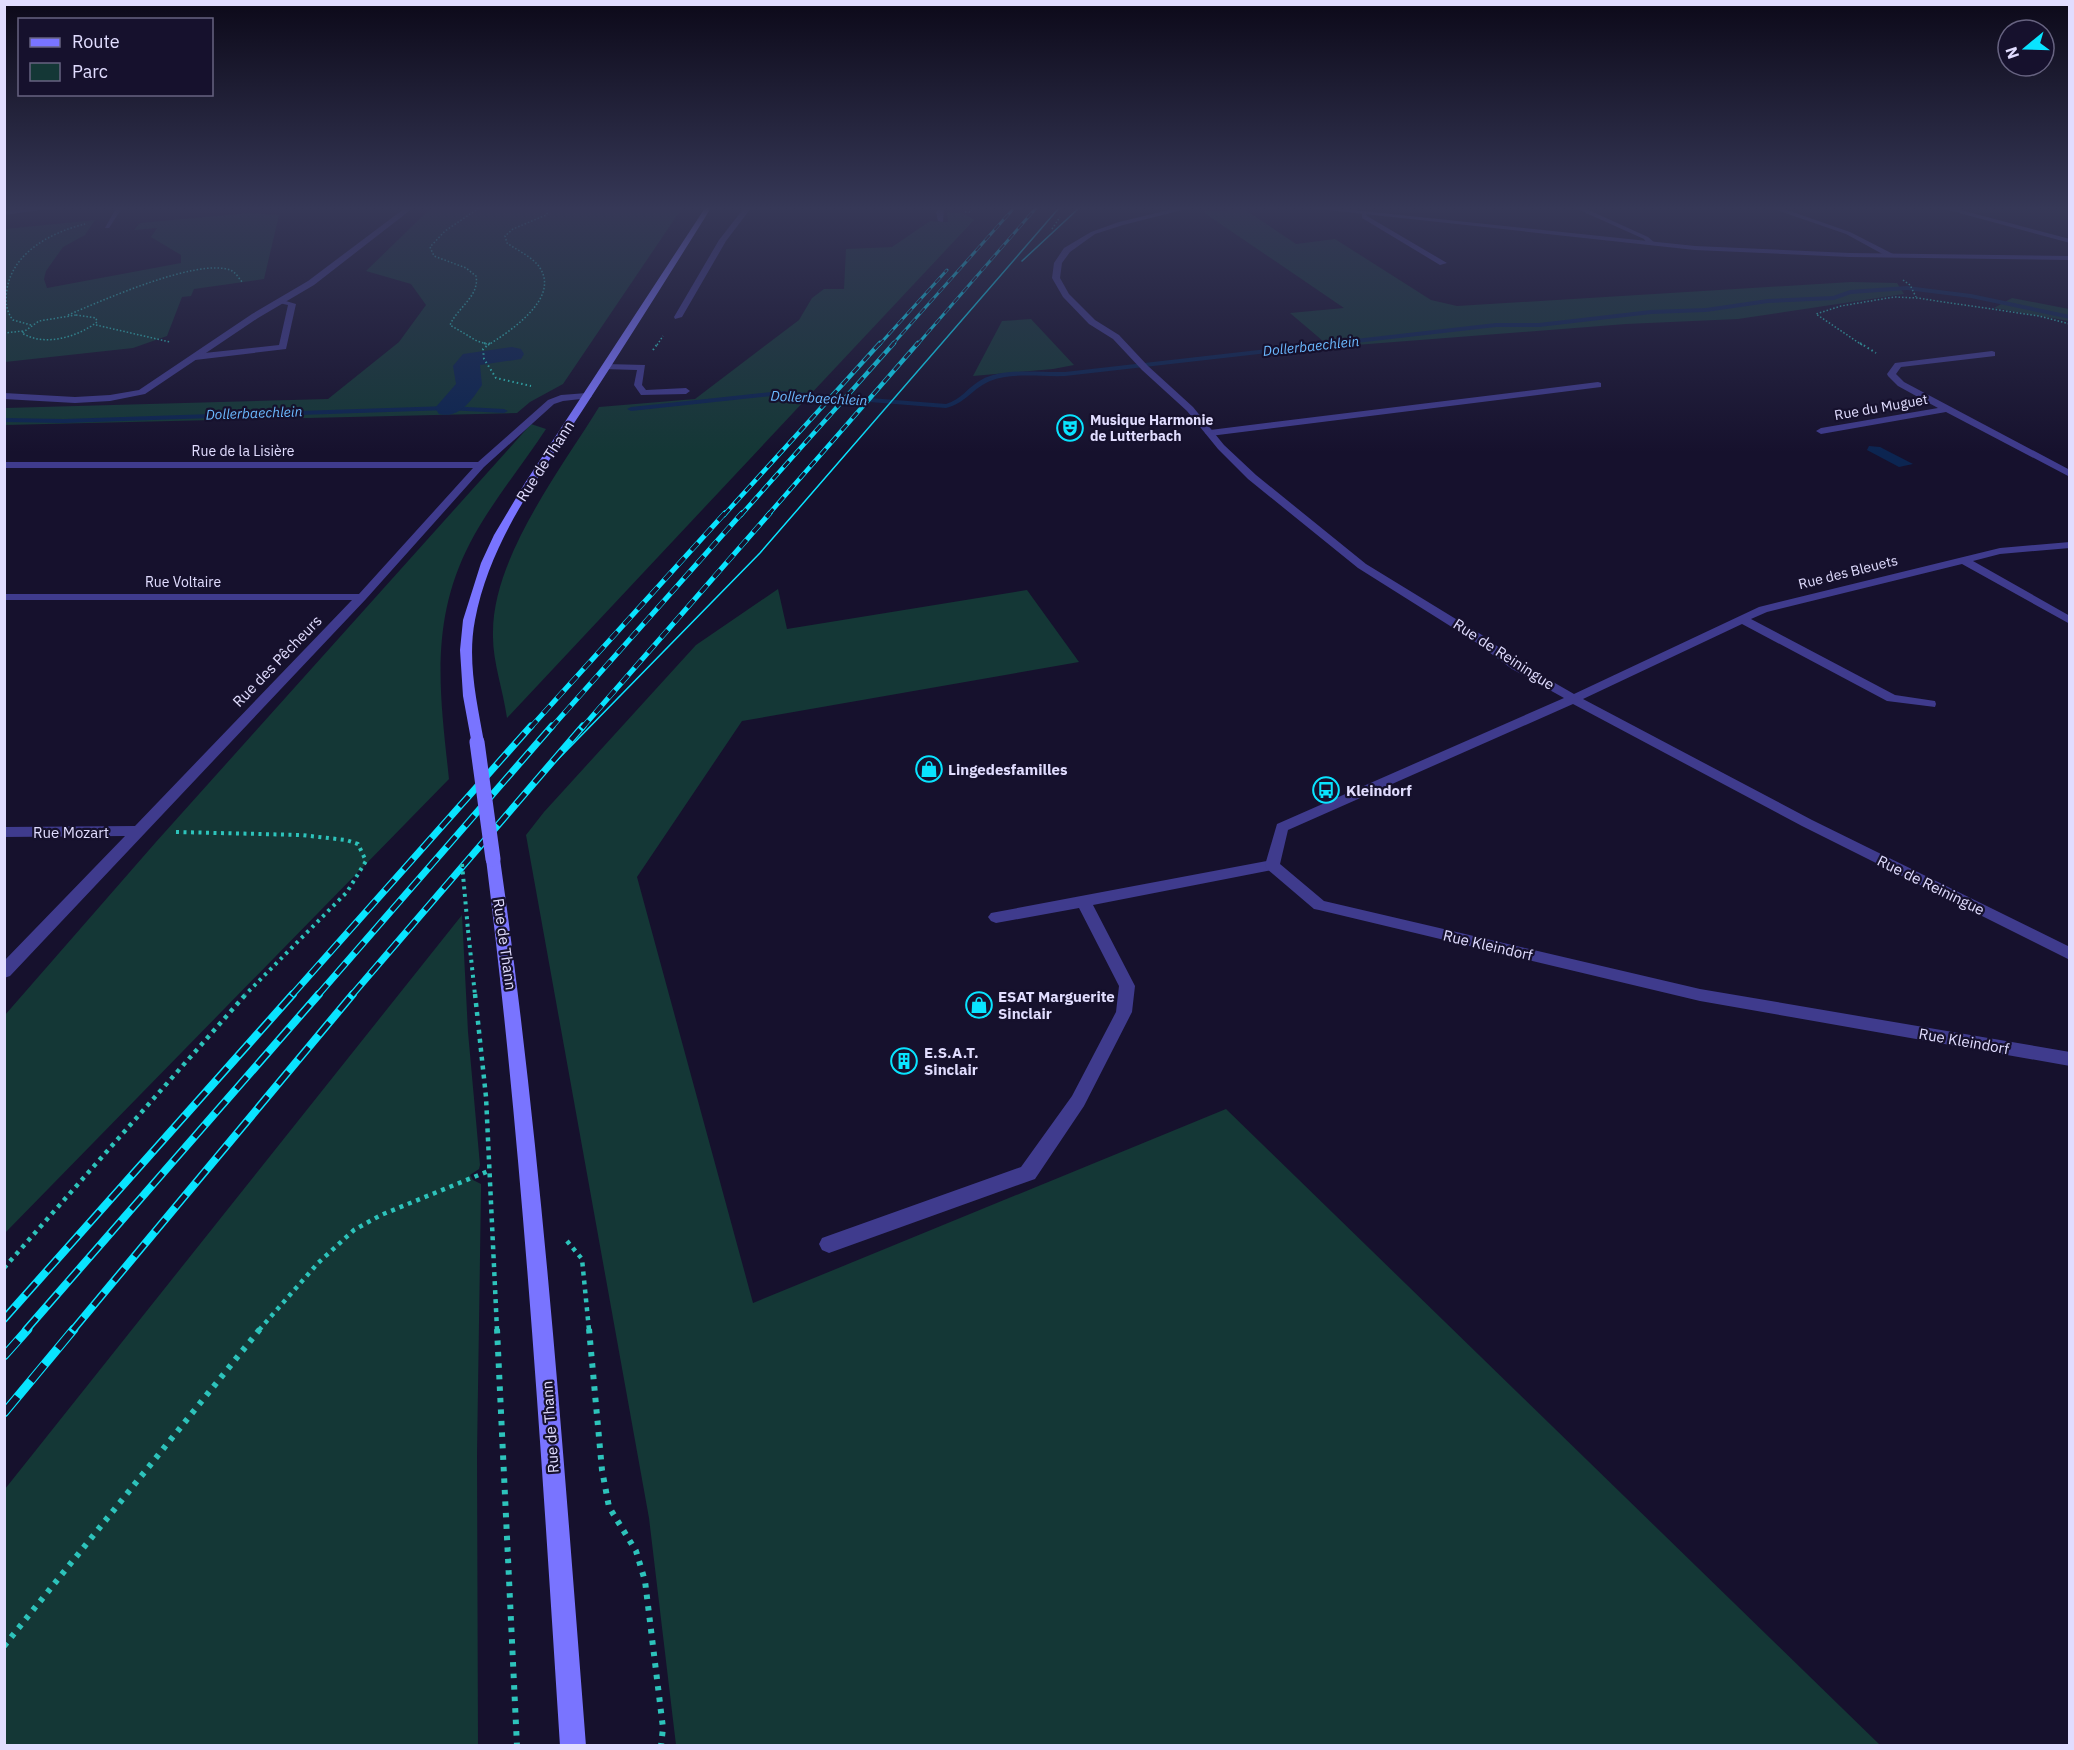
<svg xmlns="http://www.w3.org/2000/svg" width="2074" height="1750" font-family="'IBM Plex Sans',sans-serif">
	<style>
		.green { fill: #143736 }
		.water { fill: #0c2551 }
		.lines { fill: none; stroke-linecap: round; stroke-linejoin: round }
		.stream { fill: #0c2551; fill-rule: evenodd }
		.canal { fill: #0c2551; fill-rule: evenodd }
		.path-far4 { stroke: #2dc3bb; stroke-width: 1.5; stroke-dasharray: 1.5 2; stroke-linecap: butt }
		.path-far3 { stroke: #2dc3bb; stroke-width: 2; stroke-dasharray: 1.5 3; stroke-linecap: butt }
		.path-far2 { stroke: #2dc3bb; stroke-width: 4; stroke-dasharray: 3 4.5; stroke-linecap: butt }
		.path-far1 { stroke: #2dc3bb; stroke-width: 4.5; stroke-dasharray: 4 5; stroke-linecap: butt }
		.path { stroke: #2dc3bb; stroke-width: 6; stroke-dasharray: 4.5 7; stroke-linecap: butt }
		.service { fill: #3f3b8d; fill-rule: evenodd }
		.minor { fill: #3f3b8d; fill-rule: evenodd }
		.secondary { fill: #7974ff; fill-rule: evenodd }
		.tram { stroke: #09e4ff; stroke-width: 1.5 }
		.rail-far5-casing { stroke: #09e4ff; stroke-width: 3 }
		.rail-far4-casing { stroke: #09e4ff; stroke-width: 4.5 }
		.rail-far3-casing { stroke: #09e4ff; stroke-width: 5 }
		.rail-far2-casing { stroke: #09e4ff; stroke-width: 7 }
		.rail-far1-casing { stroke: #09e4ff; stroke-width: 8 }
		.rail-casing { stroke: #09e4ff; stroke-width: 9 }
		.rail-far5 { stroke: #16112d; stroke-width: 2; stroke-dasharray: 7; stroke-linecap: butt }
		.rail-far4 { stroke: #16112d; stroke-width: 3; stroke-dasharray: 8; stroke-linecap: butt }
		.rail-far3 { stroke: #16112d; stroke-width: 4; stroke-dasharray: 10; stroke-linecap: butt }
		.rail-far2 { stroke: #16112d; stroke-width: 4.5; stroke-dasharray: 14; stroke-linecap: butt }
		.rail-far1 { stroke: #16112d; stroke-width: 5; stroke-dasharray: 16; stroke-linecap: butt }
		.rail { stroke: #16112d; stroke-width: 7; stroke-dasharray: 21; stroke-linecap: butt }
		.path-bridge { stroke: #2dc3bb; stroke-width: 4; stroke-dasharray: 3 4.5; stroke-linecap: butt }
		.secondary-bridge { stroke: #7974ff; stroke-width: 15 }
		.labels { text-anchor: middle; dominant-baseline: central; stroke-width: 4.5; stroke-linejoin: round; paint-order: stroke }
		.far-water-label { font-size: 14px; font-style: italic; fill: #6bb9ff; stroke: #16112d }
		.far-street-label { font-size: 14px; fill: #e1ddff; stroke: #16112d }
		.far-poi-label { font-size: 14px; font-weight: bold; fill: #e1ddff; stroke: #16112d; text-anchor: start }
		.street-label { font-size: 15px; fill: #e1ddff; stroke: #16112d }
		.poi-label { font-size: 15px; font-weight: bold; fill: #e1ddff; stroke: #16112d; text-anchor: start }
	</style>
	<rect width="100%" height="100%" fill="#16112d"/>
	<path class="green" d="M431,208H682L563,384L530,402L517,413L5,425V408L328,399L399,342L426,305L411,284L366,271Z
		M1244,209L1296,244L1335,239L1431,300L1457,306L1851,282L1897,283L1904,294L1738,319L1626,324L1330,347L1290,313L1344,308L1203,212Z
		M947,212L963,213L974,220L507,718C503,689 492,661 493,632C493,557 561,469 599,407L695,399L799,320L812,298L824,289H844L846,249L892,247L930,221L948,222Z
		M249,213L279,215L264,279L194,289L191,296L182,297L167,336L133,348L5,362V229L95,220L85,235L63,247L46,271L44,279L47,288L181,263V255L151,237L157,228L134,230L140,223Z
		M2012,298L2069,309V321L1994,308Z
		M1031,319L1074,365L1053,369L973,376L1002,321Z
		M531,424L546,429C521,467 491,503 470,543C429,622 440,695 449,779L5,1233V1015L156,842Z
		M778,589L787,629L1027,590L1079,662L742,721L637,877L753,1303L1226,1109L1880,1745H676L649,1518L526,835L544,812L696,645Z
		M462,915L468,1032L480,1165L479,1169L470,1175L473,1180L481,1184V1192L477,1454L478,1745H5V1489Z"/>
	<path class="water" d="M1869,446L1880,447L1913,464L1899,467L1867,450Z"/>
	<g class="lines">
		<path class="stream" d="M1907,286L1971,294L2070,315V319L1971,298L1907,290L1851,294L1834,300L1768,303L1706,312L1651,314L1539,327H1496L1065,376C1041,377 1012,372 990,381C973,388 966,403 946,408L781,395L631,411L627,409L631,407L781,391L946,404C961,400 968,387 981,380C1004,367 1039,373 1065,372L1496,323H1539L1651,310L1706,308L1768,299L1833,296L1850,290Z
			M448,406L504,409L508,411L504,413L448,410L64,423L4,422V418L64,419Z"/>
		<path class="canal" d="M512,347L521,349L524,354L521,359L480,365L482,385C471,401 459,419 439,414L435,408L456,384L453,366L463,354Z"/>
		<path class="path-far4" d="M479,208L445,231L430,247L434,256L466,268L476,276C480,296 457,308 450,325L477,341L487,344
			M965,212H970L973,208
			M1052,229L1060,217
			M1903,280L1910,285L1916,297
			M68,315C101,301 197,258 230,270C236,272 239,279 243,283
			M76,315L96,318L97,322C78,337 44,347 22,333L39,321Z
			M31,325L13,320C6,311 5,301 7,289C13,252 52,232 85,224
			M96,325L170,342
			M4,333L23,331
			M488,345C509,332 560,299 540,268C533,257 518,251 507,243L505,236L513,229L546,215L548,212L546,208
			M657,345L663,336
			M1862,345L1816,314L1841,306L1894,297L1917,298L2039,316L2070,324"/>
		<path class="path-far3" d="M484,343L487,344
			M490,343L483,349L484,359L496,378L531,386
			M1860,343L1876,353
			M653,350L658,343"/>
		<path class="path-far2" d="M176,832L301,835L346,840L358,844L366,861L347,892L245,995
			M468,930L475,995"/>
		<path class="path-far1" d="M475,994L486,1097L497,1330
			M567,1241L582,1259L589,1330
			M4,1268L246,994
			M259,1330L318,1263L354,1230L381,1215L491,1170"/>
		<path class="path" d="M497,1329L517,1746
			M589,1329L602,1470L609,1507L636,1551L645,1581L663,1728L661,1746
			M4,1646L260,1329"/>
		<path class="service" d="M938,208H944L943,222L938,221L936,212Z
			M1575,208H1584L1648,237L1655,243L1648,245L1644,239Z
			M1771,208H1781L1850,232L1895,255L1888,257L1846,234Z
			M1362,213H1366L1367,216L1447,263L1440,265L1362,218Z
			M279,299L296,304L286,349L195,360L191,357L195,354L279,345L288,305L279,303Z
			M606,364L645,365L642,385L646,390L686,388L690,391L686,394L641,395L634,385L637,370L603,369V365Z
			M1598,382L1601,383V387L1210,436L1205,433L1210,430Z
			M1272,860L1277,861L1279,865L1277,869L1093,905L1135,986L1132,1012L1084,1106L1035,1179L829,1253L822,1250L819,1244L822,1238L1021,1167L1072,1096L1116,1012L1119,986L1079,908L996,923L991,921L988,917L991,913Z"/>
		<path class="minor" d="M30,208H55L4,215V211Z
			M116,208H122L109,228H105Z
			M405,208H413L314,285L258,318L145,394L110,401L75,403L4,399V393L75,397L110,395L139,390L252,314L308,281Z
			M744,208H751L726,241L682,317L675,319L674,317L719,240Z
			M1177,208H1190L1123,225L1095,234L1070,252L1062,263L1060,278L1069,294L1095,320L1119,335L1148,366L1193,407L1224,445L1256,475L1366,564L1482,635L1520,663L1574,694L1759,607L2000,548L2070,542V548L2000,554L1973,561L2070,616V624L1962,564L1767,612L1751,619L1895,695L1935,701L1936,704L1935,707L1887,701L1742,624L1583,699L1812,820L2070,947V960L1802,826L1573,704L1288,830L1280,864L1324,901L1700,989L2070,1052V1066L1700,1001L1319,910L1314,909L1267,869L1265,865L1277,824L1564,698L1512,669L1474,641L1358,568L1248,479L1218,449L1187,411L1142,370L1113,339L1089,324L1063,297L1052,278L1054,263L1064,248L1091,232L1119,222Z
			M1309,208H1334L1695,246L1850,253L2070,256V260L1850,257L1695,250Z
			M1941,208H1953L2070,239V243Z
			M1992,351L1995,352V356L1901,367L1896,374L1904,382L2070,470V477L1946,412L1821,434L1816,431L1821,428L1938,408L1898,386L1888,376L1887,374L1895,363Z
			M587,393L592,396L590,398L563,401L554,404L484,467L366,599L10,976L4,978V961L125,836L4,837V827L135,826L352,600H4V594H359L473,468H4V462H478L548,400L561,395Z"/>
		<path class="secondary" d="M705,208H711C669,275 627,342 584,408C541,474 490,540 475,620C467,661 477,702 484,742L482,745H472L463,696L460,650L463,620L481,563L494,535L525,483Z
			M493,854L500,859C542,1153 563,1449 586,1746H560C541,1449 523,1154 486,859Z"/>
		<path class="tram" d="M1022,261L1079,208
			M525,793L760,553L1059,208"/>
		<g class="rail-far5-casing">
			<path id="rail-far5" d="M879,345L947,270
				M892,345L1014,208
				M917,345L1036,208"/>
		</g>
		<g class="rail-far4-casing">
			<path id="rail-far4" d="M724,515L880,343
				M741,515L894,343
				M768,515L918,343"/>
		</g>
		<g class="rail-far3-casing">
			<path id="rail-far3" d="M530,728L725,513
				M551,728L742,513
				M582,728L770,513"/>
		</g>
		<g class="rail-far2-casing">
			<path id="rail-far2" d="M292,995L531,726
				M318,995L552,726
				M352,995L583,726"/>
		</g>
		<g class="rail-far1-casing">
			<path id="rail-far1" d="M4,1319L293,994
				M26,1330L319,994
				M73,1330L353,994"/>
		</g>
		<g class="rail-casing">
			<path id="rail" d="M4,1356L28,1329
				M4,1413L74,1329"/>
		</g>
		<use href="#rail-far5" class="rail-far5"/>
		<use href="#rail-far4" class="rail-far4"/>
		<use href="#rail-far3" class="rail-far3"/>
		<use href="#rail-far2" class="rail-far2"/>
		<use href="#rail-far1" class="rail-far1"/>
		<use href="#rail" class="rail"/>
		<path class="path-bridge" d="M462,864L468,930"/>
		<path class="secondary-bridge" d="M477,742L493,859"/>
	</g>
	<linearGradient id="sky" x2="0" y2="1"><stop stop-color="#0c0919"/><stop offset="0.46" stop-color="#363857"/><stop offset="1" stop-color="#363857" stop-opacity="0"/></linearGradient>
	<rect width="2074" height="453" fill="url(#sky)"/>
	<defs>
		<g id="theatre-ring" transform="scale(1.35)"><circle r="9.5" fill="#16112d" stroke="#09e4ff" stroke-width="1.5"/><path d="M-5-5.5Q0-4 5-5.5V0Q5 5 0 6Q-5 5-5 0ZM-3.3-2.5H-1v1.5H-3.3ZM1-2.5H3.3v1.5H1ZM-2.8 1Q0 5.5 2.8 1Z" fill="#09e4ff"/></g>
		<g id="shop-ring" transform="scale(1.35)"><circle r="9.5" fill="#16112d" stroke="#09e4ff" stroke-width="1.5"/><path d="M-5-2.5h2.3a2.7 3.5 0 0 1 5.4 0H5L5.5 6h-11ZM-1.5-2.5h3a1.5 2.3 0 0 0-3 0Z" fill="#09e4ff"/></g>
		<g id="bus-ring" transform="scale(1.35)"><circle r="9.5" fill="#16112d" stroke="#09e4ff" stroke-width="1.5"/><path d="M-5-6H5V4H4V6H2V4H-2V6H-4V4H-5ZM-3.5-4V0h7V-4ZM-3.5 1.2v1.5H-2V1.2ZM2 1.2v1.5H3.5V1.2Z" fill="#09e4ff"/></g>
		<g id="building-ring" transform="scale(1.35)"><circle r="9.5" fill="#16112d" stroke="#09e4ff" stroke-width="1.5"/><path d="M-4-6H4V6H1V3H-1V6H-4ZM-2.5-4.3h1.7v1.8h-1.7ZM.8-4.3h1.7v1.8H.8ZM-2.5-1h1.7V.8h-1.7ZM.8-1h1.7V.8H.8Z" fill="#09e4ff"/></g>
	</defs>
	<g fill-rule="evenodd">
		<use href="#theatre-ring" x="1070" y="428"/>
		<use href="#shop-ring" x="929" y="769"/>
		<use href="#bus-ring" x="1326" y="790"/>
		<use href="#shop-ring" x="979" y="1005"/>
		<use href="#building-ring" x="904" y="1061"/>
	</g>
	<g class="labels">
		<g class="far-water-label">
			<text transform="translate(1311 346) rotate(-6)">Dollerbaechlein</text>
			<text transform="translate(819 398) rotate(3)">Dollerbaechlein</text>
			<text transform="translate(254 413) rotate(-2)">Dollerbaechlein</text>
		</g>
		<g class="far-street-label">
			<text transform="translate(1881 407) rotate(-10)">Rue du Muguet</text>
			<text x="243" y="451">Rue de la Lisière</text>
			<text transform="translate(1848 572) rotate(-14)">Rue des Bleuets</text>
			<text x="183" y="582">Rue Voltaire</text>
		</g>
		<g class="far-poi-label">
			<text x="1090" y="420">Musique Harmonie<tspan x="1090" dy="16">de Lutterbach</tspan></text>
		</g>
		<g class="street-label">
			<text transform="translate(545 461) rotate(-57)">Rue de Thann</text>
			<text transform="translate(1504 654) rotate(33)">Rue de Reiningue</text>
			<text transform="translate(277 661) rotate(-46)">Rue des Pêcheurs</text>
			<text x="71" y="832">Rue Mozart</text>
			<text transform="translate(1931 885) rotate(26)">Rue de Reiningue</text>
			<text transform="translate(505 944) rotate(82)">Rue de Thann</text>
			<text transform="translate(1488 945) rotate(13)">Rue Kleindorf</text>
			<text transform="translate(1964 1041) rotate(10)">Rue Kleindorf</text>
			<text transform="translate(550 1427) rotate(-94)">Rue de Thann</text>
		</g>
		<g class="poi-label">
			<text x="948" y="769">Lingedesfamilles</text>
			<text x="1346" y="790">Kleindorf</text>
			<text x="998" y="996">ESAT Marguerite<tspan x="998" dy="17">Sinclair</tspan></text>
			<text x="924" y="1052">E.S.A.T.<tspan x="924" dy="17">Sinclair</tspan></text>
		</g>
	</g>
	<rect width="2074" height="1750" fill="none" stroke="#e1ddff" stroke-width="12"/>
	<rect x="18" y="18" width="195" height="78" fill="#16112d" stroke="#676381" stroke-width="1.5"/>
	<rect x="30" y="38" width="30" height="9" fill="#7974ff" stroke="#676381" stroke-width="1.5"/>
	<text x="72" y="48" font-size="18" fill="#e1ddff">Route</text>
	<rect x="30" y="63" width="30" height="18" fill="#143736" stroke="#676381" stroke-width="1.5"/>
	<text x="72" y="78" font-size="18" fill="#e1ddff">Parc</text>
	<g transform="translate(2026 48) rotate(251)"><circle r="28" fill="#16112d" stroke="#676381" stroke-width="1.5"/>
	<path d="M0-4.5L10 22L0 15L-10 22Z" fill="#09e4ff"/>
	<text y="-9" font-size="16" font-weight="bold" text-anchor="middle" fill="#e1ddff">N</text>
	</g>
</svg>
